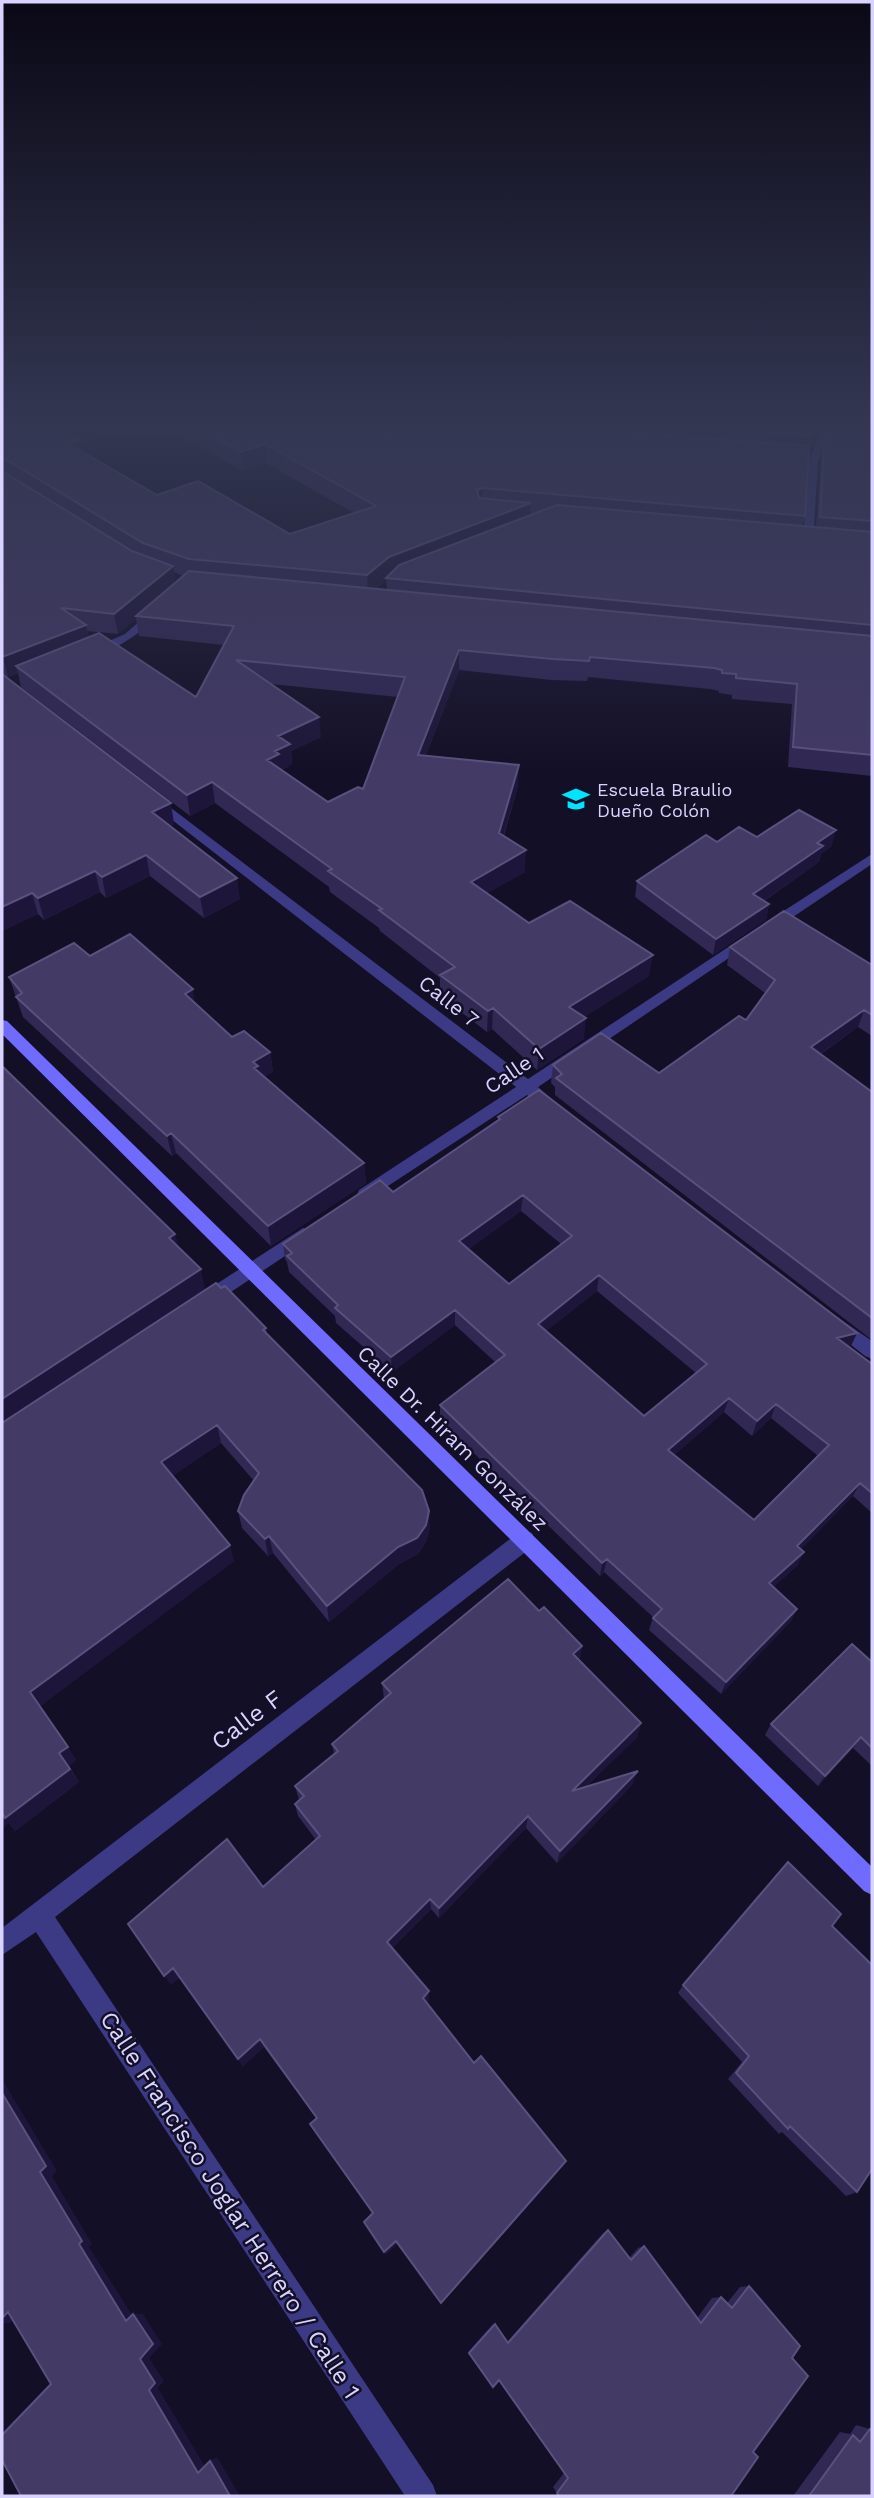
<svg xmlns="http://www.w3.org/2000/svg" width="874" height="2498" font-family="'Work Sans',sans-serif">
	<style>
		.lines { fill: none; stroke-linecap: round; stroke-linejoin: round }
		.street { fill: #3d3a85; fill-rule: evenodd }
		.secondary { fill: #6f6bff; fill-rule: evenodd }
		.wall { fill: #312854; fill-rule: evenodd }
		.shaded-wall { fill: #1d163a }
		.building { fill: #433a66; stroke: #5a527e; stroke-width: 2; fill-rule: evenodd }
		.labels { text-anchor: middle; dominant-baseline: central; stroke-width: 5; stroke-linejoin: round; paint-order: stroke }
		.far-poi-label { font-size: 18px; fill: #d9d4ff; stroke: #130f26; text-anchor: start }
		.street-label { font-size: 21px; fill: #d9d4ff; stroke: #130f26 }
		.near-street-label { font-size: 24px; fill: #d9d4ff; stroke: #130f26 }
	</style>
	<rect width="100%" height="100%" fill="#130f26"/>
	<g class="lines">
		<path class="street" d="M824,425H833L818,461L813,542L808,545L803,542L808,463L779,458L784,455L810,458Z
			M150,612L160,614C148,627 103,663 86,651L125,634Z
			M154,795L528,1079L742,938L747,936L754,941L538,1087L561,1107L559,1111H547L527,1095L365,1201L359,1200L357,1195L359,1190L516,1087L149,802L147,799Z
			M872,854V864L775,929H765V923Z
			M303,1228L309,1230L312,1235L309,1240L213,1304L207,1306L201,1304L198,1299L201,1294Z
			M837,1317L872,1341V1359L865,1356L831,1329L828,1324L831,1319Z
			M525,1531L532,1533L535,1540L532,1547L55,1917L433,2485L437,2496H405L36,1932L2,1955V1928L518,1533Z"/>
		<path class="secondary" d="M2,1020L7,1021L872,1867V1895L864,1891L2,1034Z"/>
	</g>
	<path class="wall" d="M2,425H92L95,439L80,443L81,451L157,495L290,534L354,513L266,463L243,471L164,425H363L384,435L414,425H821L808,455L805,516L802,526L816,527L821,462L824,443L872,425V776L788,767L792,704L732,699V695L719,693V691L710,689L588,677L587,681L552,680L459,670L426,755L518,786L504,836L525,872L487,893L529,923L649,976L584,1017V1039L537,1070L492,1029L487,1032L440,996V978L380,931L379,928L330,892L329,887L215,803L190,816L21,687L18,673L8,677H6L174,824L170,826L240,899L204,918L150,876L106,898L100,892L44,920L38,914L2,931ZM174,572L183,576L175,582ZM386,579L387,590L376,589ZM136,619L139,636L224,645L196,697L89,637L87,631L118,634ZM271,684L398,697L363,789L328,802L282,770L292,764L291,751L321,737Z
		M757,837L832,846L821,854L819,862L764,901L769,904L766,920L713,955L635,897L637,881L717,842Z
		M730,947L872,965V1036L858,1027L821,1054L872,1092V1340L555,1095V1087L551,1083L553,1065L659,1073L746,1020L765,993L727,965Z
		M90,956L195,1003L232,1037L270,1052L273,1072L264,1077L364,1163L366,1183L271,1246L176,1153L172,1156L23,1017L9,977Z
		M498,1117L857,1333L850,1348L872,1364V1513L853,1496L801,1549L798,1565L773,1587L797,1609L791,1621L721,1694L649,1630L653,1617L604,1572L600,1576L440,1420V1405L495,1362L455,1325L392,1372L336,1323L335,1316L289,1272L287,1262L285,1259L283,1244L393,1192L498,1120ZM521,1211L561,1244L509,1284L469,1249ZM597,1291L696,1373L644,1416L546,1331ZM724,1412L752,1436L771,1418L818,1456L754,1520L674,1455Z
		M266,1328L267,1334L430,1528L426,1542L418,1554L399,1564L329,1622L273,1553L268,1556L242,1528L238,1511L254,1481L221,1443L172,1476L234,1561L40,1706L76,1760L69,1766L79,1782L15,1831L9,1823L2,1423Z
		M539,1611L582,1646L579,1660L641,1723L637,1737L586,1787L633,1784L557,1863L526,1828L439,1918L431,1909L392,1948L429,1991V2000L426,2002L474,2063L566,2161L441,2303L397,2244L386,2254L373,2213L316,2118L264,2047L243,2066L180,1977L171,1985L263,1887L316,1840L298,1816L295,1804L299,1800L295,1786L334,1754L332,1744L384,1699L382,1683Z
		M872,1662V1766L853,1748L818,1786L765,1735L771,1724Z
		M832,1926L857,2192L846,2196L782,2132L779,2134L728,2079L742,2062L678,1993L683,1985Z
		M608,2230L629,2258L638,2248L644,2246L697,2318L712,2298L721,2297L727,2303L740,2287L749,2286L800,2346L559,2496L553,2487L564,2473L499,2381L493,2387L468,2352L493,2324H495L507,2342L603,2233Z
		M856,2425L870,2429L872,2496H793L840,2432L850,2434Z"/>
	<path class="shaded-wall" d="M76,425H92L95,439L80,443L83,459L73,463L60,430Z
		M817,425H821L808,455L812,436Z
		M265,444L266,463L243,471L241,452Z
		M483,488L482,507L477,490Z
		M531,503L530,523L389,577L368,595L367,575L389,557Z
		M173,566L176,586L136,616V619L118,634L114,614Z
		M86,625L90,645L16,666L18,673L8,677L3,657Z
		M459,650V670L418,775V755Z
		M319,717L321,737L291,751L292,764L281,770L267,760L278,736Z
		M519,765L518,786L498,854L499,833Z
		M212,782L215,803L190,816L187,795Z
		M171,803L174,824L156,833L152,812Z
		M836,830L832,846L821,854L819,862L750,910L753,894L817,843Z
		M526,850L525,872L470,903L471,882Z
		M146,855L150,876L106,898L102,877Z
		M95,871L100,892L44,920L38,898Z
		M237,878L240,899L204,918L200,897Z
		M32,893L38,914L2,931V907Z
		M769,904L766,920L713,955L716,939Z
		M653,955L649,976L567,1028L569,1007Z
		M193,989L196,1010L185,994Z
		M493,1008L492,1029L487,1032L488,1011Z
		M864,1010L858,1027L806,1064L811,1047Z
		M586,1018L584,1039L537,1070L539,1049Z
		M270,1052L273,1072L259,1080L253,1062Z
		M171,1133L176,1153L172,1156L167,1136Z
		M364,1163L366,1183L271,1246L268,1226Z
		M523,1195L521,1211L459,1257V1241Z
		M175,1234L180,1254L169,1238Z
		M201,1269L205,1289L2,1423V1399Z
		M599,1275L597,1291L536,1339L538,1324Z
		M455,1310V1325L392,1372L391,1357Z
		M857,1333L850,1348L837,1338Z
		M729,1398L724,1412L664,1464L668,1450Z
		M776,1404L771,1418L752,1436L757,1421Z
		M217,1425L221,1443L166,1480L161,1462Z
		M860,1483L853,1496L791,1559L797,1546Z
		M429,1511L430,1528L426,1542L418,1554L399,1564L329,1622L327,1606Z
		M269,1536L273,1553L268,1556L265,1539Z
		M230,1545L234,1561L39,1707L30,1692Z
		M804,1552L798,1565L764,1596L769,1583Z
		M607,1559L604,1572L600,1576L602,1563Z
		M797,1609L791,1621L721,1694L726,1682Z
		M582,1646L578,1661L573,1654Z
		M641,1723L637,1737L569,1804L572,1791Z
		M861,1737L853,1748L818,1786L825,1776Z
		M68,1747L76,1760L68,1767L59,1753Z
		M70,1769L79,1782L15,1831L9,1823L2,1829V1813Z
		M638,1771L633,1784L557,1863L560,1851Z
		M528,1816L526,1828L439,1918V1908Z
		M430,1899L431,1909L388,1952L387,1942Z
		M173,1968L180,1977L171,1985L164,1976Z
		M429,1991V2000L423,2006V1998Z
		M260,2039L264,2047L243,2066L238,2059Z
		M2,2079L57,2171L52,2176L92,2244L89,2247L136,2321H126L79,2244L40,2172L2,2093Z
		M396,2241L397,2244L386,2254L384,2252Z
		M8,2312L21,2313L10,2323H2V2318Z
		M133,2314H143L162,2344L149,2358L164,2381L158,2388L206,2468L198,2473L149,2390L140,2359Z
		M217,2457L240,2496H230L210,2461Z"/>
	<path class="building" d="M2,425H76L60,430L79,440L69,444L157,495L198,481L290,534L376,506L265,444L241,452L194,425H363L384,435L414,425H590L596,430L809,446L805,516L483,488L477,490L479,498L531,503L389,557L367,575L189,559L143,543L2,457Z
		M669,425H817L812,436Z
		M831,425H872V521L820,517L824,443Z
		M2,471L132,551L173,566L114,614L61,608L86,625L2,657Z
		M557,505L872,532V625L386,578L399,565Z
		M189,571L872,636V755L793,747L797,684L736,678V674L722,673V670L714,668L590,657L589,661L553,659L459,650L418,755L519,765L499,833L526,850L471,882L529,923L570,901L653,955L569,1007L586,1018L539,1049L493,1008L488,1011L440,975L455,967L379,910L382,909L328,871L332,869L212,782L187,795L16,666L99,633L196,697L234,626L136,616ZM236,660L405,677L363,789L358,787L328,802L267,760L279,754L275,751L290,744L278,736L319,717Z
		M2,674L171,803L152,812L237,878L200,897L146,855L102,877L95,871L38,898L32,893L2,907Z
		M799,810L836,830L817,843L823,846L753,894L769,904L716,939L637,881L706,835L717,842L739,827L757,837Z
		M784,911L872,965V1015L864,1010L811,1047L872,1092V1318L556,1078L562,1074L553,1065L601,1033L659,1073L739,1016L746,1020L775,980L730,947Z
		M130,934L193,989L185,994L232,1037L244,1031L270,1052L253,1062L258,1066L254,1068L364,1163L268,1226L171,1133L167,1136L16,997L22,993L9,977L74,943L90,956Z
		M2,1066L175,1234L169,1238L201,1269L2,1399Z
		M539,1090L857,1333L837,1338L872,1364V1493L860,1483L797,1546L804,1552L769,1583L797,1609L726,1682L653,1618L662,1609L607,1559L602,1563L440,1405L505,1355L455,1310L391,1357L335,1308L338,1305L287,1256L292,1253L283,1244L380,1180L393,1192L500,1119L498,1117ZM523,1195L572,1236L509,1284L459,1241ZM599,1275L707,1364L644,1416L538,1324ZM729,1398L757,1421L776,1404L829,1445L754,1520L668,1450Z
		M216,1283L221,1288L225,1286L266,1328L263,1330L422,1490L429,1511L426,1525L417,1538L398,1547L327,1606L269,1536L265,1539L238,1511L244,1495L259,1473L217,1425L161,1462L230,1545L30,1692L68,1747L59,1753L70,1769L5,1818L2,1813V1423Z
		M508,1579L539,1611L544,1607L582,1646L573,1654L641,1723L572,1791L638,1771L560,1851L528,1816L439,1908L430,1899L387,1942L429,1991L423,1998L474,2063L481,2056L566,2161L441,2303L396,2241L384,2252L364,2222L373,2213L310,2124L317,2118L260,2039L238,2059L173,1968L164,1976L128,1924L227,1839L263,1887L320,1836L295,1804L304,1796L295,1786L338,1751L332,1744L391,1693L382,1683Z
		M852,1644L872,1662V1748L861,1737L825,1776L771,1724Z
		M788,1862L841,1914L832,1926L872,1965V2169L857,2192L790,2126L788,2129L736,2073L749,2056L683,1985Z
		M2,2093L46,2166L40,2172L82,2241L79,2244L126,2321L133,2314L153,2344L140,2359L155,2383L149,2390L198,2473L210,2461L230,2496H21L2,2460V2435L51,2384L8,2312L2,2318Z
		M608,2230L631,2260L644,2246L701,2323L721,2297L732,2308L749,2286L800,2346L792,2358L808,2376L753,2452L758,2457L731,2496H559L557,2493L568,2478L499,2380L493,2387L469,2353L495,2324L508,2343Z
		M870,2429L872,2431V2496H809L853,2435L860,2442Z"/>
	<linearGradient id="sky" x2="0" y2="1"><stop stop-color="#0a0815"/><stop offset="0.55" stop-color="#333752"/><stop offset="1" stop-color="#333752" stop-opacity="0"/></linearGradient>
	<rect width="874" height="774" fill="url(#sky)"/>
	<defs>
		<g id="school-bare" transform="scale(2.1)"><path d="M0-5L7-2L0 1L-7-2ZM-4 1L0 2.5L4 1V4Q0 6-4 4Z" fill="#00e5ff" stroke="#130f26" stroke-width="2.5" paint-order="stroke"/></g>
	</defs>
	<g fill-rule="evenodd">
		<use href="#school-bare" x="576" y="799"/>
	</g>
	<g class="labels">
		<g class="far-poi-label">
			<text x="597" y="789">Escuela Braulio<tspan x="597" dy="21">Dueño Colón</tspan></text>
		</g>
		<g class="street-label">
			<text transform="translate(449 1001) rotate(38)">Calle 7</text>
			<text transform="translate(514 1070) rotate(-34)">Calle 1</text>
			<text transform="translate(453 1438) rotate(44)">Calle Dr. Hiram González</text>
		</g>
		<g class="near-street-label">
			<text transform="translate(247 1720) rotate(-37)">Calle F</text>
			<text transform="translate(230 2205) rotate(57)">Calle Francisco Joglar Herrero / Calle 1</text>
		</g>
	</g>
	<rect width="874" height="2498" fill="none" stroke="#d9d4ff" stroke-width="7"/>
</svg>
